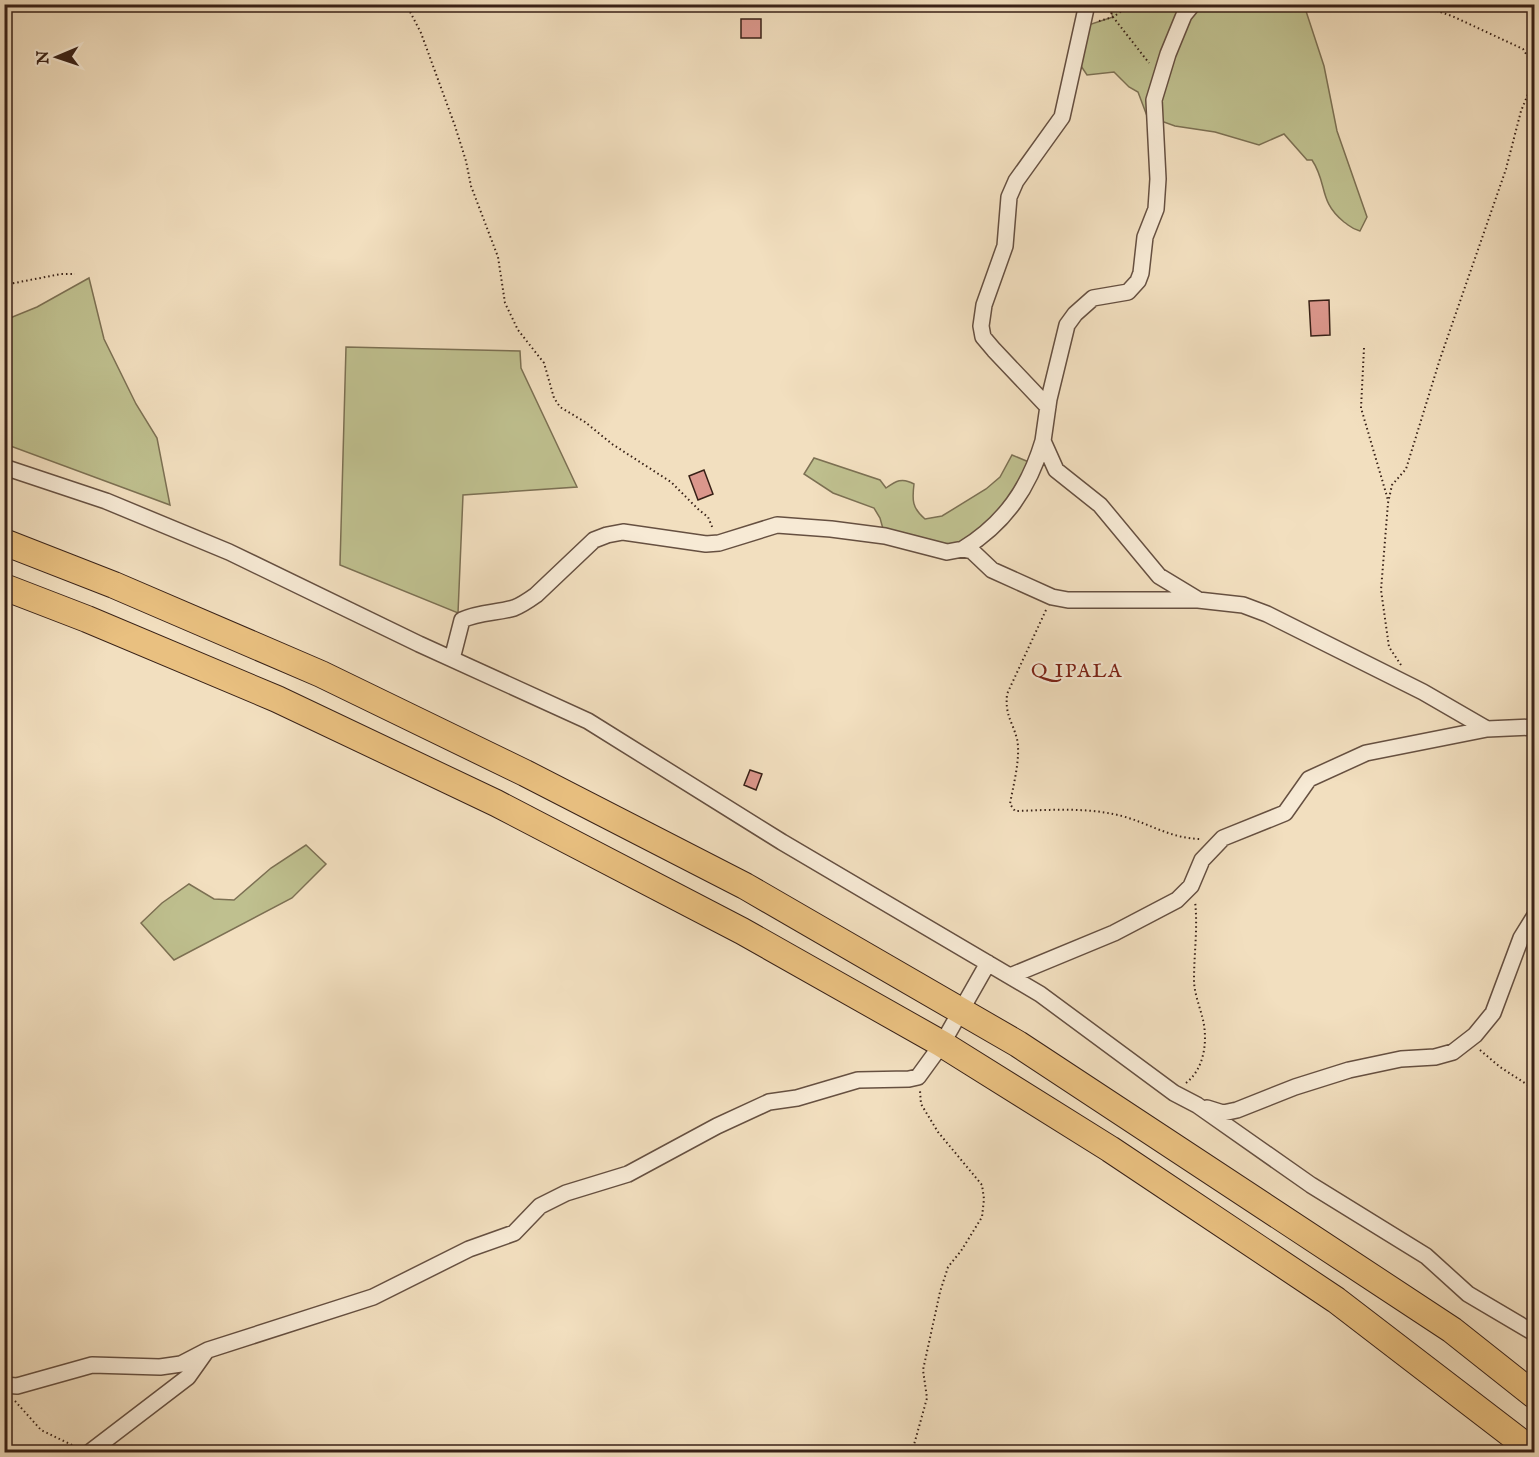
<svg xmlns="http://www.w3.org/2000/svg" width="1539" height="1457" font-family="'IM FELL English',serif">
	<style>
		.green { fill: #bfc08f; stroke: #7c7053; stroke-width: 1.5 }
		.building { fill: #db978c; stroke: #382117; stroke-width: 1.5 }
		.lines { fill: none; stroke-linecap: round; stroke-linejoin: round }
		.minor-casing { stroke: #665041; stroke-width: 18 }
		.trunk-casing { stroke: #382117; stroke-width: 28 }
		.path { stroke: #382117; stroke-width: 2; stroke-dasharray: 1.5 3; stroke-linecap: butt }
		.minor { stroke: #f7ead5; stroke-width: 15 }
		.trunk { stroke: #e9c080; stroke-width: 26 }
		.labels { text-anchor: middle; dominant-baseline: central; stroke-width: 4.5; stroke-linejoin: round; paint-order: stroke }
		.quarter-label { font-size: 20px; letter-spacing: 1.5px; fill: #7a1f14; stroke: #f7ead5 }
	</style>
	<rect width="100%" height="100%" fill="#f2dfbf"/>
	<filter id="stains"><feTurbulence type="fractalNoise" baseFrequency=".00333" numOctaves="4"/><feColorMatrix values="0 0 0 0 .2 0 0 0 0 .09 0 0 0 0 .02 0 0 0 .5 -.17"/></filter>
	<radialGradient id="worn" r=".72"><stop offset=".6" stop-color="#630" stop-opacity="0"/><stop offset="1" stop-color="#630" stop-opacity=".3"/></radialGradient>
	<path class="green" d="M1108,5H1304L1324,66L1337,131L1367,217L1360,231C1352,229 1351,227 1344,222C1318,201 1328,184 1312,160H1307L1284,134L1259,145L1215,132L1175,126L1147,116L1138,92L1129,87L1114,72L1087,75L1075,57L1082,27L1113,17Z
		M89,278L104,339L136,404L157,438L170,505L5,444V320L37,307Z
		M346,347L520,351L521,368L577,487L463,495L458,613L340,565Z
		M1012,455L1036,465L1024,489L963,549L885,536L880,518L874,508L833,493L804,474L814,458L880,480L886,488C896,481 902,477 914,484C912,500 912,508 925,519L942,516L986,489L1000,477Z
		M306,845L326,864L292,898L174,960L141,923L162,903L189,884L214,899L234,900L271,868Z"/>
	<path class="building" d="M741,19H761V38H741Z
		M1329,300L1330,335L1311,336L1309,301Z
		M704,470L713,494L698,500L689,476Z
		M750,770L762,774L756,790L744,785Z"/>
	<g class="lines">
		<g class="minor-casing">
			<path id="minor" d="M1193,4L1184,15L1168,54L1154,100L1158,179L1156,209L1145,237L1141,273L1138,281L1128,292L1093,298L1075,314L1067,325L1049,399L1043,441L1056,470L1100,505L1159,576L1197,599
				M1048,407L994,350L983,337L981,326L984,305L1005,246L1009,197L1016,181L1062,117L1087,4
				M4,467L106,501L229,552L419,644L588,721L782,842L1040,994L1174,1093L1197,1105L1311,1185L1426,1256L1468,1294L1534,1333
				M963,549C1005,523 1029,488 1043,441
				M452,659L462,620C479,612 497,613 514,608C522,605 529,600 536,595L594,540L607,535L623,532L706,544L719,543L777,525L831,529L885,536L947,552L963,549L972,551L992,570L1052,597L1068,600H1198L1243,605L1267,614L1423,692L1487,729L1534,727
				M1010,976L1114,933L1177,900L1191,886L1202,860L1223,838L1285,813L1309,779L1366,753L1487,729
				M1207,1108L1223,1113L1237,1110L1295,1087L1349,1070L1401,1059L1435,1057L1453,1052L1475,1035L1493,1013L1521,938L1534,917
				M4,1385L17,1386L92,1365L160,1367L181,1364L208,1350L373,1297L469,1249L514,1233L540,1206L566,1193L628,1174L717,1126L769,1102L797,1098L858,1080L909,1079L918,1077L942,1044L988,963
				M90,1452L188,1377L205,1353"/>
		</g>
		<g class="trunk-casing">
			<path id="trunk" d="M4,542L114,585L321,674L525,773L745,886L1018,1044L1452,1330L1534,1395
				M4,587L87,619L277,699L496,803L742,931L942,1044L1110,1149L1336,1300L1534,1452"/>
		</g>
		<path class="path" d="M406,4L421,33L455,126L466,161L471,186L498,257L505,303L518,330L544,363L554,398L560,407L585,422L612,444L671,482L699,510L708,517L713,529
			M1108,4L1113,17L1149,63
			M1099,21L1113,17L1132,4
			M4,285L61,274H75
			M1364,348L1361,408L1388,500
			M1046,610L1007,694C1005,716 1012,720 1017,739C1021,758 1013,786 1010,804L1015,811C1051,810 1087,807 1122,816C1151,824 1171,839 1202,839
			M1401,665L1389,647L1381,590L1388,503L1392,485L1406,469L1440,359L1506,169L1521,111L1533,82L1531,62L1523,49L1452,16L1416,4
			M1480,1050L1500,1067L1534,1089
			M1186,1083C1204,1069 1208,1042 1203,1020C1200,1007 1194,993 1194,980C1194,953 1198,928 1195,901
			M15,1401L41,1430L76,1447
			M912,1452L927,1398L923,1370L940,1292L948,1267L961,1251L982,1217L984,1199L982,1185L938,1132L921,1104L920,1091"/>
		<use href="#minor" class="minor"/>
		<use href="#trunk" class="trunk"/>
	</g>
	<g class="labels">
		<g class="quarter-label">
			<text x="1077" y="671">Q IPALA</text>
		</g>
	</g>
	<rect width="1539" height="1457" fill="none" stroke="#f2dfbf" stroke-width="24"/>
	<rect x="6" y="6" width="1527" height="1445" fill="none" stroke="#382117" stroke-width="3"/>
	<rect x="12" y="12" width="1515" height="1433" fill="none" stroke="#382117" stroke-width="1.5"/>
	<g transform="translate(57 57) rotate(268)" stroke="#f7ead5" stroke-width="4.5" paint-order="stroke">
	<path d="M0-4.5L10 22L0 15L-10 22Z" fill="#382117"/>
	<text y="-9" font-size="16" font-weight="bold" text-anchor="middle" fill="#382117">N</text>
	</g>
	<rect width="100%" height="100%" filter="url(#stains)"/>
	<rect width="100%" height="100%" fill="url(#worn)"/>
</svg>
